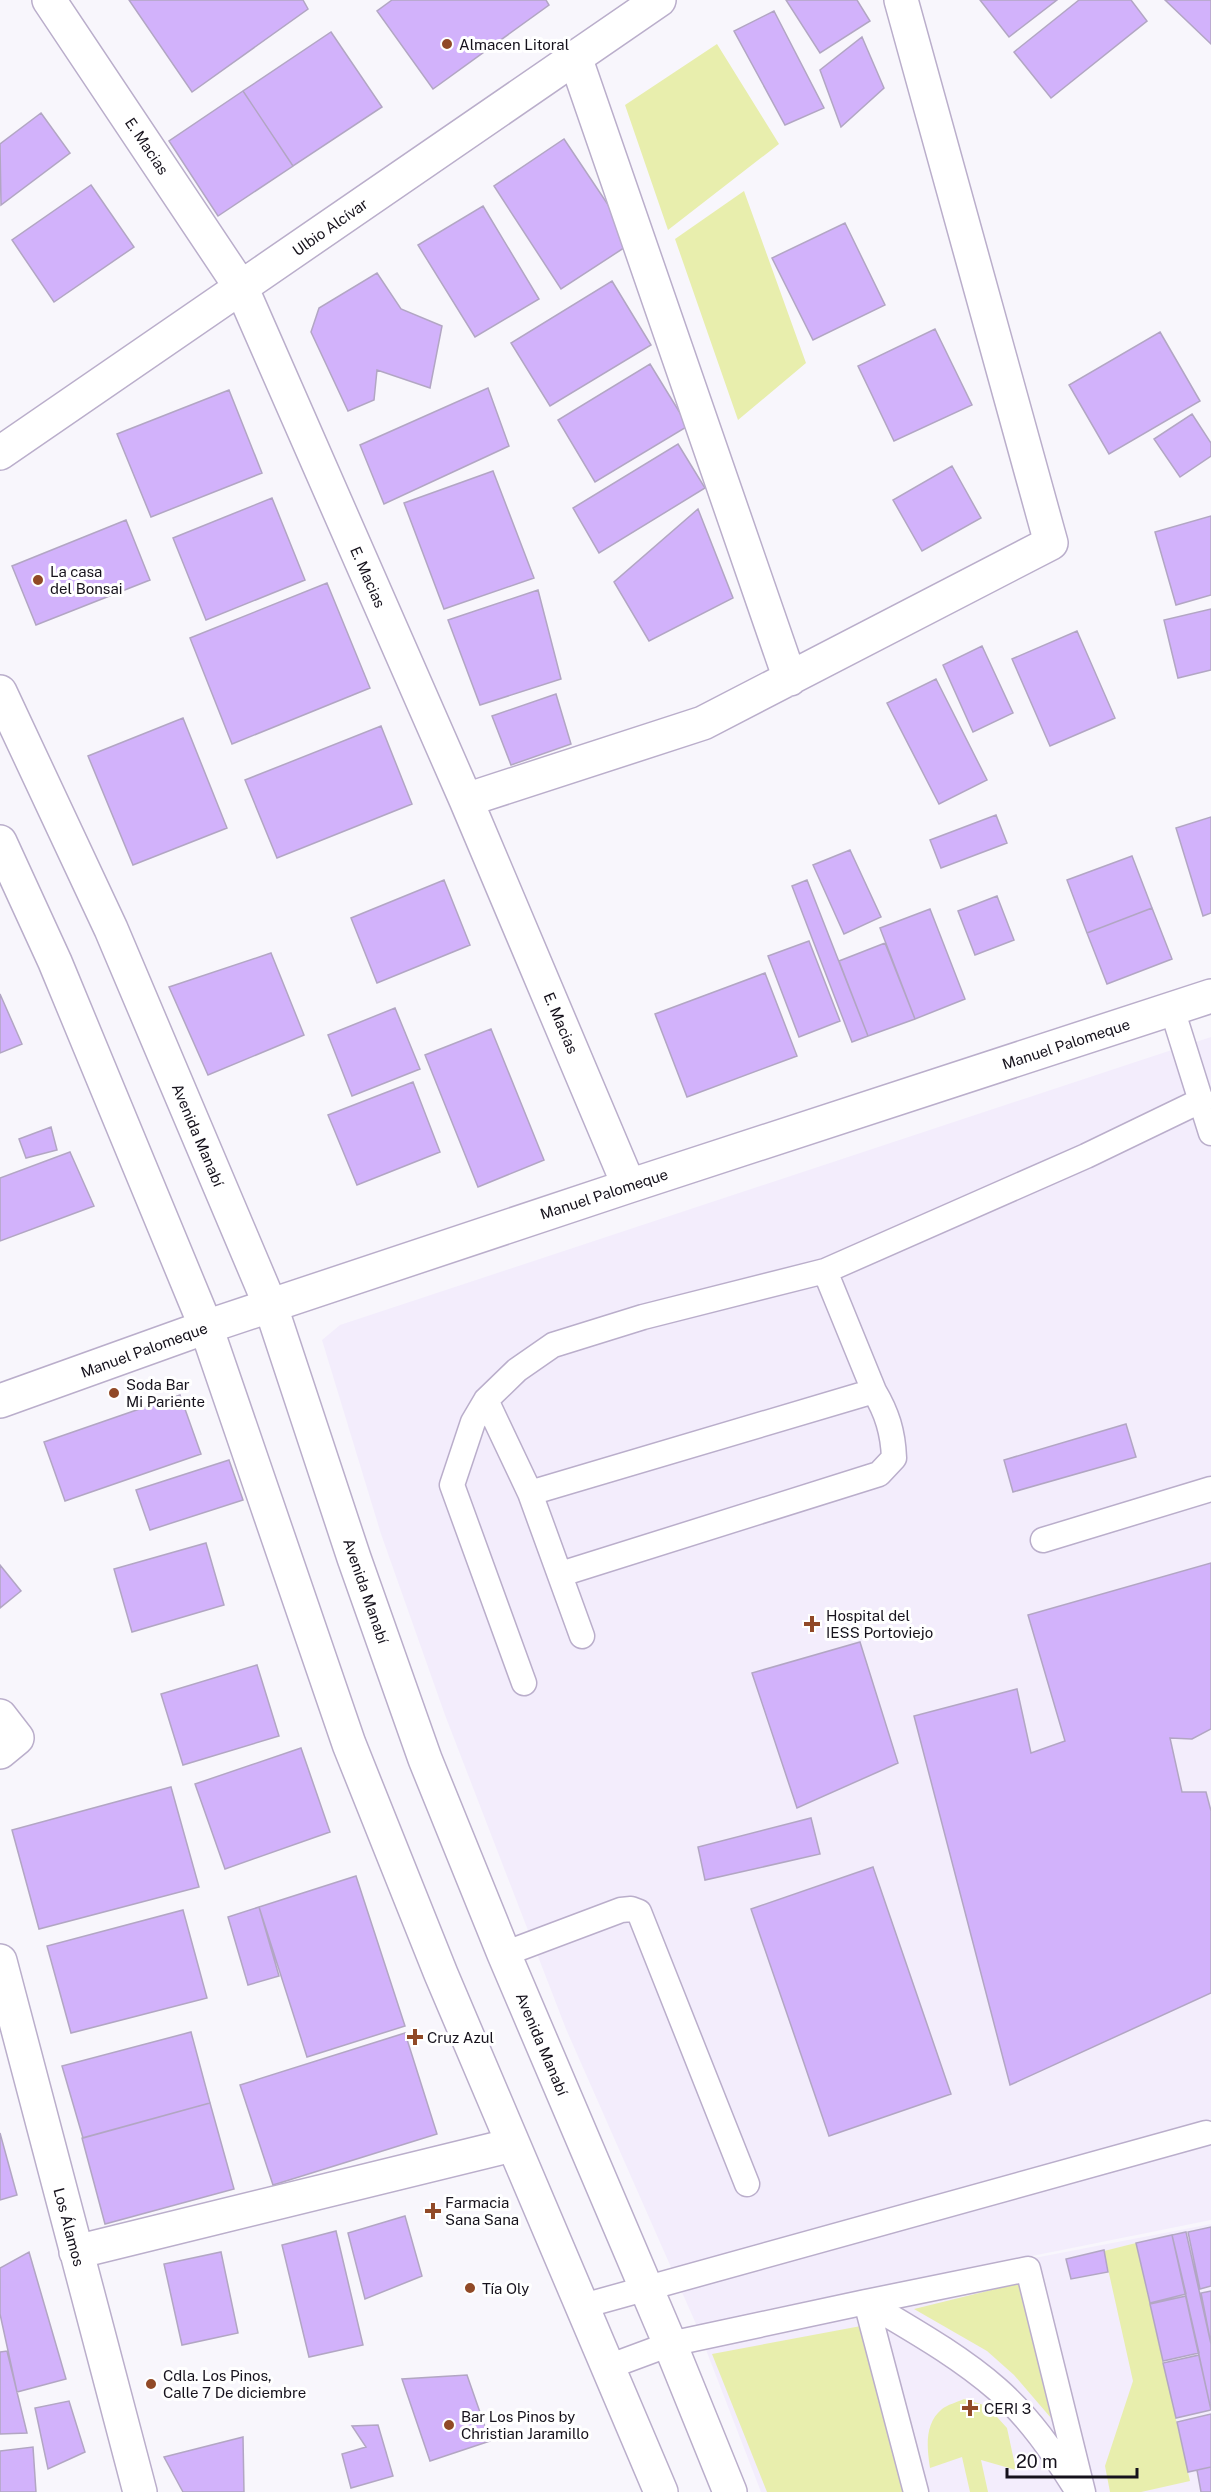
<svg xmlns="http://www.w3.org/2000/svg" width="1211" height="2492" font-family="'Public Sans',sans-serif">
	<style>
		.built { fill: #f3edfc }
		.green { fill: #e8eead }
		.building { fill: #d2b2fb; stroke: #b2a6c3; stroke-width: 1.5 }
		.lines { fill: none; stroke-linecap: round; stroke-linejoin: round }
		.lane-casing { stroke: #baaecb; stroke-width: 27 }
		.street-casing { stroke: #baaecb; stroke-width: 36 }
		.secondary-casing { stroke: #baaecb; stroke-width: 36 }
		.lane { stroke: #fff; stroke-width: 24 }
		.street { stroke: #fff; stroke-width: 33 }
		.secondary { stroke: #fff; stroke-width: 33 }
		.poi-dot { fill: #914927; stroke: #fff; stroke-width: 2 }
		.labels { text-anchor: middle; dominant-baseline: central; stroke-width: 6; stroke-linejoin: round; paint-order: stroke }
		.poi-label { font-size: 15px; fill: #16121c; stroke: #fff; text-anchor: start }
		.street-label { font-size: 15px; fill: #16121c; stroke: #fff }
	</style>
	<rect width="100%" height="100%" fill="#f8f6fc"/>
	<path class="built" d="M1211,1037V2220L729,2317L1211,2224V2492H761L696,2324L566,2029L445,1715L381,1534L322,1340L340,1325Z"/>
	<path class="green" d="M717,44L779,144L668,230L625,105Z
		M744,191L806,363L738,420L675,239Z
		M1136,2243L1190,2481L1141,2492H1110L1105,2466L1133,2381L1104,2251Z
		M1020,2283L1051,2418L1014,2375L987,2351L914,2309Z
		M861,2326L904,2492H767L712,2354Z
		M964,2399L987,2406L1007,2428L1016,2470L981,2460L988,2492H970L962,2457L930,2468C927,2448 924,2424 942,2409C947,2405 957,2402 964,2399Z"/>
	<path class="building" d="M129,0H303L308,9L192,92Z
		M392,0H546L549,5L433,89L377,11Z
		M786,0H857L870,21L820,53Z
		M980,0H1057L1009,37Z
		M1079,0H1131L1147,21L1051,98L1014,52Z
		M1165,0H1211V44Z
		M774,11L824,108L785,125L734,31Z
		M331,32L382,107L293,166L243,91Z
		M862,37L884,88L841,127L820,70Z
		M243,91L293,166L218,216L169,141Z
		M41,113L70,153L1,205L0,144Z
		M564,139L633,242L561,289L494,186Z
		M91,185L134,247L54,302L12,240Z
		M483,206L539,299L475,337L418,245Z
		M845,223L885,305L813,340L772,258Z
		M377,273L401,309L442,326L430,388L377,370L374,400L348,411L311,332L319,308Z
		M612,281L651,345L550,406L511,343Z
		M935,329L972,405L894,441L858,366Z
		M1160,332L1200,401L1109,454L1069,385Z
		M650,364L688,426L595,482L558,420Z
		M488,388L509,446L384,504L360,445Z
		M229,390L262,473L151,517L117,434Z
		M1192,414L1211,443V456L1180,477L1154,439Z
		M678,444L705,488L599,553L573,508Z
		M952,466L981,518L922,551L893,500Z
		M493,471L534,578L444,609L404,503Z
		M272,498L305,580L206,620L173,538Z
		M698,509L733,598L649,641L614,582Z
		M1211,516V595L1176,605L1155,532Z
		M126,520L150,580L36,625L12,566Z
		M327,583L370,688L232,744L190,638Z
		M538,590L561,679L480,705L448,620Z
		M1211,609V670L1178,678L1164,620Z
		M1077,631L1115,718L1050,746L1012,659Z
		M982,646L1013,713L973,732L943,665Z
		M936,679L987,780L939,804L887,703Z
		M556,694L571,744L511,765L492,716Z
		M183,718L227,828L133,865L88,756Z
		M381,726L412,804L277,858L245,780Z
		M996,815L1007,843L941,868L930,840Z
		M1211,817V913L1203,916L1176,828Z
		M850,850L881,917L844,934L813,865Z
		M1132,856L1152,908L1087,933L1067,880Z
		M444,880L470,945L377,983L351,918Z
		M807,880L868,1036L852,1042L792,886Z
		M997,896L1014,940L975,955L958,911Z
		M1152,908L1172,959L1107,984L1087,933Z
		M930,909L965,999L915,1019L880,928Z
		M809,941L840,1021L799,1037L768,956Z
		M885,943L915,1019L868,1036L839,961Z
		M271,953L304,1035L208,1075L169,987Z
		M765,973L797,1056L687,1097L655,1014Z
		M0,994L22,1044L0,1053Z
		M395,1008L420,1069L352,1096L328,1035Z
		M491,1029L544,1160L478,1187L425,1055Z
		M413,1082L440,1152L357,1185L328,1115Z
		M51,1127L57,1150L26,1158L19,1139Z
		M70,1152L94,1206L0,1241V1178Z
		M180,1395L201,1454L65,1501L44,1442Z
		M1126,1424L1136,1457L1013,1492L1004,1460Z
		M229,1460L243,1500L150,1530L136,1490Z
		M206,1543L224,1605L132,1632L114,1569Z
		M1211,1563V1729L1192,1739L1170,1738L1182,1792H1206L1211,1811V1993L1010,2085L914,1716L1017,1689L1031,1753L1065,1741L1028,1615Z
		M0,1565L21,1591L0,1608Z
		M860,1642L898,1763L797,1808L752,1673Z
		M257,1665L279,1736L183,1765L161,1694Z
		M301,1748L330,1832L225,1869L195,1784Z
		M171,1787L199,1887L39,1929L12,1830Z
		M811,1818L820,1854L705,1880L698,1847Z
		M873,1867L951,2094L829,2136L751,1909Z
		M356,1876L405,2026L307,2057L259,1907Z
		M259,1907L279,1976L248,1985L228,1917Z
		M183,1910L207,1998L71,2033L47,1946Z
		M191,2032L210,2103L83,2138L62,2066Z
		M405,2033L437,2134L273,2185L240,2085Z
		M210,2103L234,2189L105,2224L82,2138Z
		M0,2133L17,2195L0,2200Z
		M405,2216L422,2276L365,2299L348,2233Z
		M1211,2227V2286L1200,2289L1188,2232Z
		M336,2231L363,2345L309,2357L282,2245Z
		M1186,2232L1211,2344V2410L1172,2235Z
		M1172,2235L1186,2294L1150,2303L1136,2243Z
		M1104,2250L1108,2272L1071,2279L1066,2259Z
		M29,2252L66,2379L17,2392L0,2314V2268Z
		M221,2252L238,2333L182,2345L164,2264Z
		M1211,2291V2344L1201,2293Z
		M1186,2296L1199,2353L1163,2361L1150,2304Z
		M7,2351L27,2433L0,2434V2352Z
		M1199,2355L1211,2410L1176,2418L1163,2363Z
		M467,2375L490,2441L430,2461L402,2379Z
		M69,2401L85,2452L48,2469L35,2408Z
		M1211,2414V2467L1188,2472L1177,2422Z
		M378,2425L393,2476L351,2488L342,2454L366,2447L352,2426Z
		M243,2437L244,2492H183L164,2457Z
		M33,2447L36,2492H0V2451Z
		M1211,2467V2492H1201L1197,2470Z"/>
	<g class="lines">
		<g class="lane-casing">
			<path id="lane" d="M1172,1009L1211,1133
				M486,1400L530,1493L582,1636
				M530,1493L874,1391L825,1271
				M1043,1540L1211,1489
				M561,1574L879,1474L894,1458C893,1432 887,1413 874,1391
				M524,1683L452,1485L473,1422L486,1400L517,1370L553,1345L643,1317L825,1271L1086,1156L1202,1100
				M504,1954L621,1910L631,1909L639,1912L747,2184
				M866,2302L1028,2269L1083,2492
				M866,2302C911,2329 958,2355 997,2389C1029,2417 1053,2452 1075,2487
				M583,2306L1206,2133
				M608,2367L670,2344L866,2302L916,2492"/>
		</g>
		<g class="street-casing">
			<path id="street" d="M49,0L242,289L466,800L629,1186
				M575,57L790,679
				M0,453L659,0
				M466,800L703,723L1051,543L901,0
				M0,1401L206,1327L629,1186L1211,996
				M0,1716L17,1738L0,1752
				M0,1961L140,2492
				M76,2252L512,2145"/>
		</g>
		<g class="secondary-casing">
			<path id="secondary" d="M0,692L111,929L271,1307L354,1558L425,1759L504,1954L670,2344L730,2492
				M0,842L55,962L206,1327L349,1744L441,1974L661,2492"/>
		</g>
		<use href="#lane" class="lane"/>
		<use href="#street" class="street"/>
		<use href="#secondary" class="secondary"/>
	</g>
	<g class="poi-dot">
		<circle cx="447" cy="44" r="6"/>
		<circle cx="38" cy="580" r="6"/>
		<circle cx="114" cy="1393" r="6"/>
		<path d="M809 1615h6v6h6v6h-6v6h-6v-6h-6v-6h6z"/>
		<path d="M412 2028h6v6h6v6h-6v6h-6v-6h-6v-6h6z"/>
		<path d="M430 2202h6v6h6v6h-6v6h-6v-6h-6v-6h6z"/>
		<circle cx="470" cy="2288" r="6"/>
		<circle cx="151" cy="2384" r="6"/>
		<path d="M967 2399h6v6h6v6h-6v6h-6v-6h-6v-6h6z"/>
		<circle cx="449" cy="2425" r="6"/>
	</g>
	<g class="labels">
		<g class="poi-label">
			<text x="459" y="44">Almacen Litoral</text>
			<text x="50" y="571">La casa<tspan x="50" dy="17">del Bonsai</tspan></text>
			<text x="126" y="1384">Soda Bar<tspan x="126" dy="17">Mi Pariente</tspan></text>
			<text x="826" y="1615">Hospital del<tspan x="826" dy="17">IESS Portoviejo</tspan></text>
			<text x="427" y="2037">Cruz Azul</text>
			<text x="445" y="2202">Farmacia<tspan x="445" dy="17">Sana Sana</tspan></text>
			<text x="482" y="2288">Tía Oly</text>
			<text x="163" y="2375">Cdla. Los Pinos,<tspan x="163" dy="17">Calle 7 De diciembre</tspan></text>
			<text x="984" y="2408">CERI 3</text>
			<text x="461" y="2416">Bar Los Pinos by<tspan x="461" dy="17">Christian Jaramillo</tspan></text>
		</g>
		<g class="street-label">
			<text transform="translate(147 146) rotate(56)">E. Macias</text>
			<text transform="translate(330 227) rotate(-35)">Ulbio Alcívar</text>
			<text transform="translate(368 577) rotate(66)">E. Macias</text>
			<text transform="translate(561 1023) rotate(67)">E. Macias</text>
			<text transform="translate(1066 1044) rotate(-18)">Manuel Palomeque</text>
			<text transform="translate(198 1135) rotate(67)">Avenida Manabí</text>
			<text transform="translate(604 1194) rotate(-18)">Manuel Palomeque</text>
			<text transform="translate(144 1350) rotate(-20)">Manuel Palomeque</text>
			<text transform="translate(366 1591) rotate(71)">Avenida Manabí</text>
			<text transform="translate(542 2044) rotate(67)">Avenida Manabí</text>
			<text transform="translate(69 2227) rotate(75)">Los Álamos</text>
		</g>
	</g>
	<path d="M1007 2468v9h130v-9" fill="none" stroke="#16121c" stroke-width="3"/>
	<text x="1016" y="2468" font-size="18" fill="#16121c" stroke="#ffffff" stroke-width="4.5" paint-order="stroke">20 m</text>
</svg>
